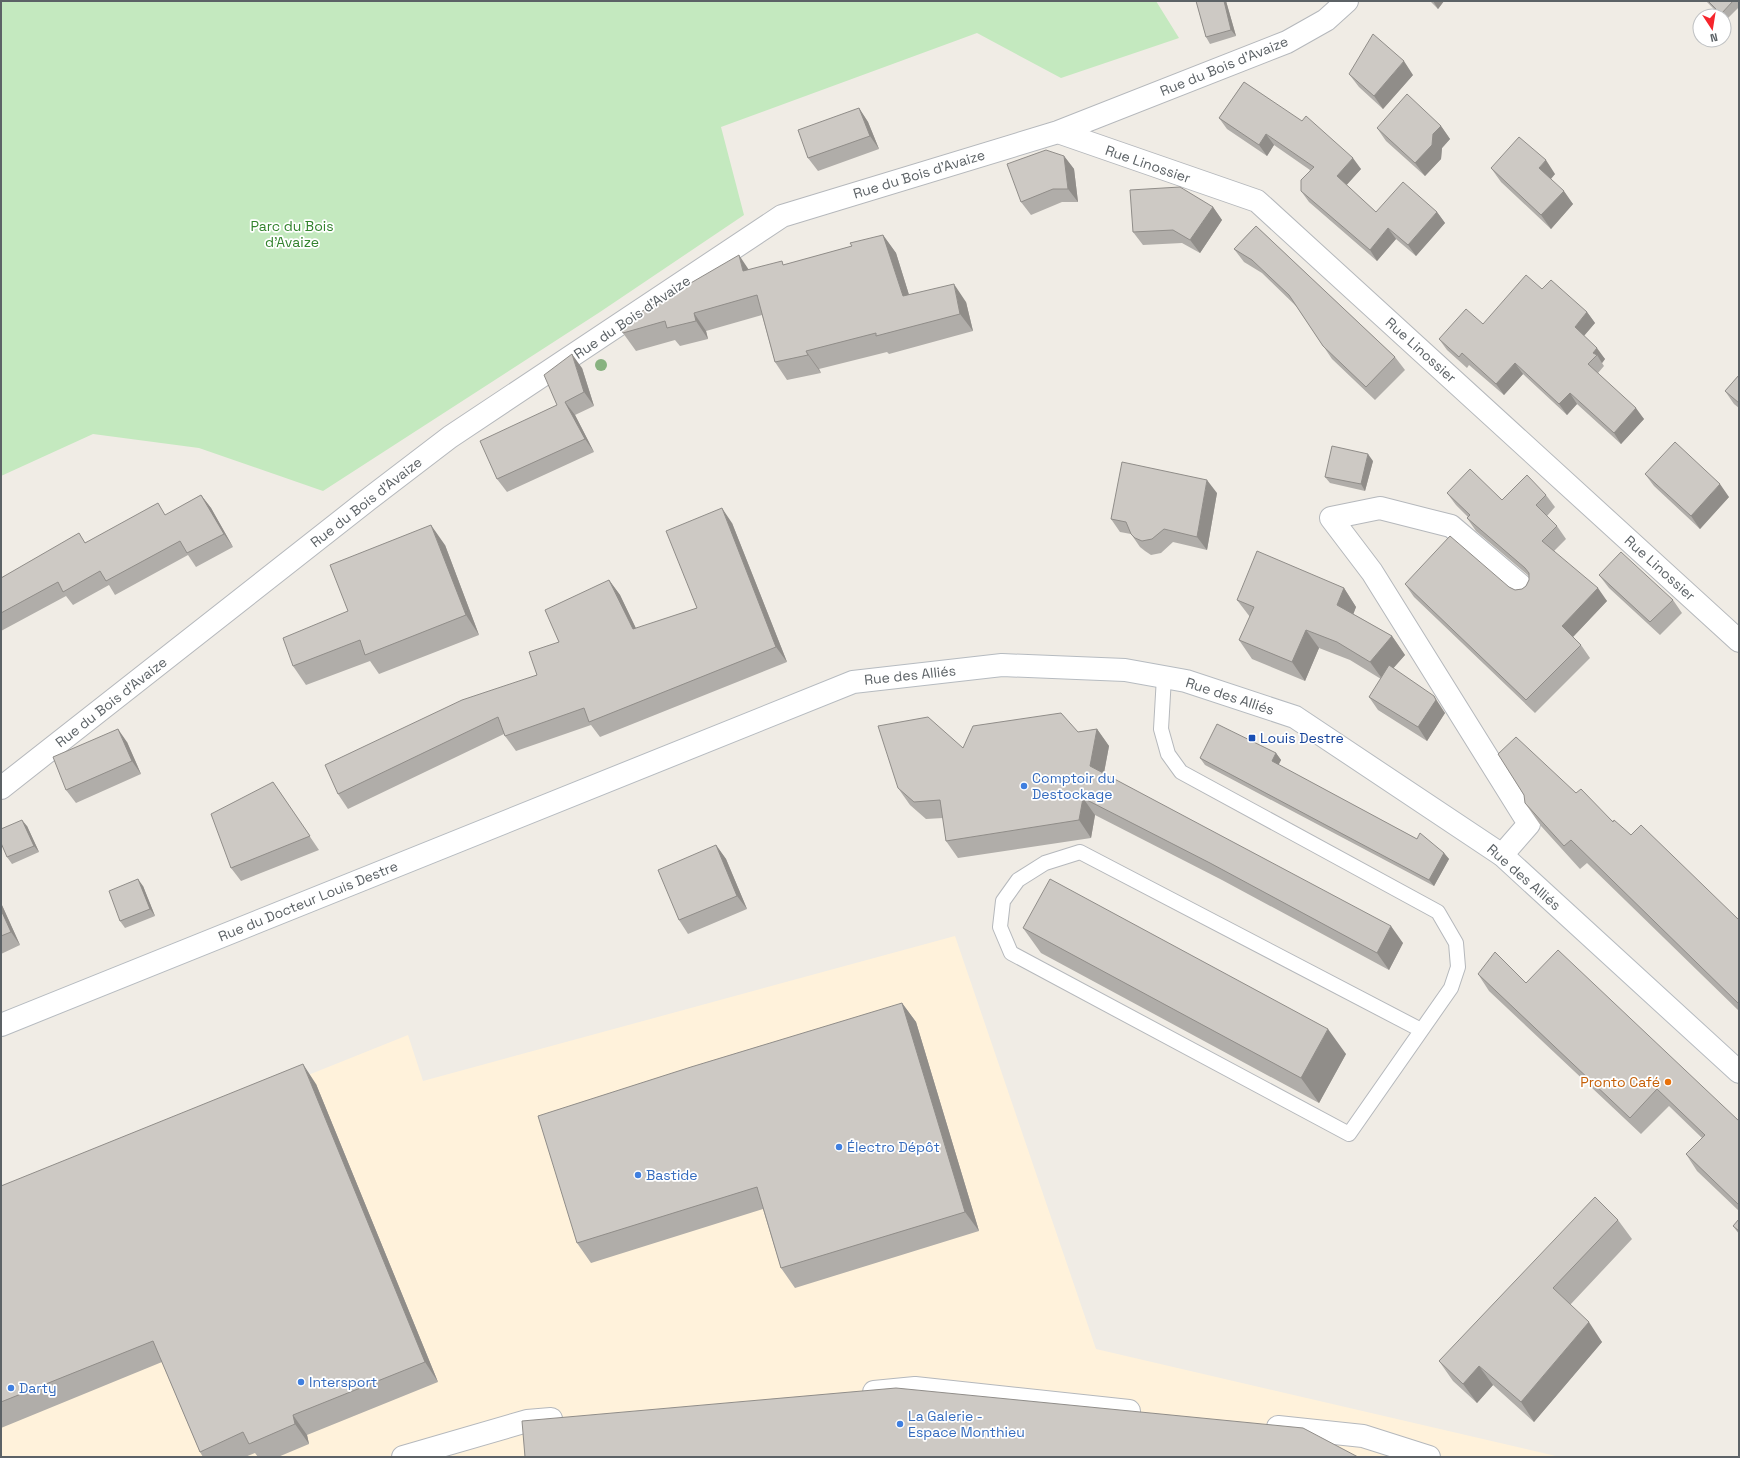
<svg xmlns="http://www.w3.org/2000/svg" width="1740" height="1458" font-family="'Space Grotesk',sans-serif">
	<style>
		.commercial { fill: #fff2db }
		.green { fill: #c4e9bf }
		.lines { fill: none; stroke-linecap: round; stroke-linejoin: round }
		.lane-casing { stroke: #b5b8bc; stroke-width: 16 }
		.street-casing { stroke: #b5b8bc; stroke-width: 24 }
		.secondary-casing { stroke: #b6bbc0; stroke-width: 24 }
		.lane { stroke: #fff; stroke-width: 14 }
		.street { stroke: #fff; stroke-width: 22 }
		.secondary { stroke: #fff; stroke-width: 22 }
		.tree { fill: #88b280 }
		.wall { fill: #b0ada9 }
		.shaded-wall { fill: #908d89 }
		.building { fill: #cdc9c4; stroke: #908d89 }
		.transit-dot { fill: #1a4fb4; stroke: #fff; stroke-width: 1.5 }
		.shop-dot { fill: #3f7fe0; stroke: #fff; stroke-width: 1.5 }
		.food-dot { fill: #e8710a; stroke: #fff; stroke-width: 1.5 }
		.labels { text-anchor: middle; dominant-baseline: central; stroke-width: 3.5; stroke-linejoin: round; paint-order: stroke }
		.street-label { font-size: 14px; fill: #5c6266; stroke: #fff }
		.park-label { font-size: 14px; fill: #33832e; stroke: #fff }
		.transit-label { font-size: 14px; fill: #164399; stroke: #fff; text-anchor: start }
		.shop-label { font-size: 14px; fill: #366cbe; stroke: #fff; text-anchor: start }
		.food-label { font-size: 14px; fill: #c56008; stroke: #fff; text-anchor: end }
	</style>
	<rect width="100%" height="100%" fill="#f0ece5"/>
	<path class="commercial" d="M955,936L1096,1349L1560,1457H1V1198L408,1035L423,1081Z"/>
	<path class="green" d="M1,1H1156L1179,38L1061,78L977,33L721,127L744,215L600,312L323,491L199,448L93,434L1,476Z"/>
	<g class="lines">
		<g class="lane-casing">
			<path id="lane" d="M1164,677L1161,729L1168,754L1181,772L1438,912L1456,943L1458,967L1451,988L1349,1134L1011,953L1000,927L1003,901L1018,880L1045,863L1080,852L1421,1030"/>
		</g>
		<g class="street-casing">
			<path id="street" d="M1058,132L1257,201L1739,641
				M1,788L365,502L450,437L782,216L1058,132L1287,42L1326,20L1347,1
				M1502,855L1529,824L1372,572L1331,518L1380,508L1451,526L1526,590
				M874,1392L915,1388L1129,1411
				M1278,1427L1363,1436L1429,1457
				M403,1457L527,1421L551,1419"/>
		</g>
		<g class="secondary-casing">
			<path id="secondary" d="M1,1025L853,682L1002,665L1125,670L1186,681L1295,717L1502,855L1739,1072"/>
		</g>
		<use href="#lane" class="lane"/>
		<use href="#street" class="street"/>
		<use href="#secondary" class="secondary"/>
	</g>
	<circle class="tree" cx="601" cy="365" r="6"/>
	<path class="wall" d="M1196,1H1226L1236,36L1210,44L1206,37Z
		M1430,1H1444L1438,9Z
		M1706,1H1739V7L1726,20L1724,19V16H1721Z
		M1349,74L1413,75L1383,109L1359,87Z
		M1244,82L1361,169L1346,185L1376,212H1437L1445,223L1416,256L1396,239L1377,261L1309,202L1301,191L1310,170L1274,145L1267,156L1227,129L1219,118Z
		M859,108L868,122L879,149L818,171L808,158Z
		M1441,126L1450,139L1442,148L1441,159L1425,176L1386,141L1377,128Z
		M1064,156L1074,169L1078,202H1062L1031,215L1021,202Z
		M1491,168L1555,174L1551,179L1573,204L1551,229L1501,182Z
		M1213,207L1222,220L1200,253L1182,243L1143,245L1133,232Z
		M1256,226L1395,357L1405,370L1375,400L1332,359L1297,307L1262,273L1244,262L1234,249Z
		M883,235L896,253L909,295L966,302L973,331L889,354L887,352L819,369L821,373L787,380L775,362L762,315L706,331L708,339L680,346L675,340L636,351L623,333L749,270L785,265L852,246Z
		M1542,289L1587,312L1595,323L1584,336L1605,359L1602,363L1604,366L1598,373L1644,419L1621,444L1577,404L1567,415L1523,374L1504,395L1469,365L1467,368L1447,350L1439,339L1483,324Z
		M582,368L594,406L575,415L594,452L507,492L497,479L557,405Z
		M1739,375V408L1734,404L1725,391Z
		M1373,461L1365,491L1330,483L1325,477Z
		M1645,474L1729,497L1700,529L1654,486Z
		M1217,493L1207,550L1173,542L1161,553L1151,555L1145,551L1140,547L1131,534L1120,532L1111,519Z
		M1447,493L1502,500L1546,495L1555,507L1547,516L1557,526L1566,539L1554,551L1607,601L1573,637L1581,645L1590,658L1535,713L1414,597L1405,584L1509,587L1515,590L1522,589L1526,586L1529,580V576L1476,531L1467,518L1468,517L1456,505Z
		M201,495L211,508L233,547L196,567L188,555L115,595L109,585L73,605L66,596L1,631V578L86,542L166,515Z
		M732,523L787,662L600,737L591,725L516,751L505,736L504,734L348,809L338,794L537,675L559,642L609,580L620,595L636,629L697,608Z
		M445,545L479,635L379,674L370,661L306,685L293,666L348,611Z
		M1599,575L1673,600L1682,613L1660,635L1609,588Z
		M1344,588L1356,607L1353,614L1392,636L1405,655L1393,668L1445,713L1427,741L1378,710L1369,697L1381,679L1350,660L1319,648L1305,681L1252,659L1239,640L1250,617L1237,600Z
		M1097,729L1109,746L1104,773L1403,943L1389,970L1222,880L1095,815L1091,838L958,858L946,841L943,818L926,819L910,805L898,788L963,748L1078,732Z
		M127,742L141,774L76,803L66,790Z
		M1276,753L1281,760L1278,765L1417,839L1444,853L1449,859L1434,886L1205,765L1200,758Z
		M273,782L319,850L241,881L231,868Z
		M1576,793L1631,835L1739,920V1011L1587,863L1580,869L1541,826L1525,803Z
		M27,826L39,852L12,864L7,857Z
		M716,845L726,859L747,909L688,934L679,920Z
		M143,886L155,916L125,928L120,921Z
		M1,903L20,945L1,954Z
		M1023,928L1346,1054L1319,1103L1041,953Z
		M1478,974L1526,983L1739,1121V1211L1697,1171L1686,1154L1702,1138L1669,1106L1641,1134L1489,991Z
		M902,1003L916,1022L979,1231L795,1288L781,1268L763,1209L591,1263L577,1243Z
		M316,1084L438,1382L307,1435L309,1444L278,1457H258L255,1453L245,1457H203L200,1452L162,1362L1,1428V1186Z
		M1739,1219V1234L1733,1226Z
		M1618,1220L1632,1239L1570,1305L1602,1342L1534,1422L1493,1385L1477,1403L1453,1381L1439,1361Z"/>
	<path class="shaded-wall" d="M1224,1H1226L1236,36L1231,30Z
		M1433,1H1444L1438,9Z
		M1404,61L1413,75L1383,109L1374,96Z
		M859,108L868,122L879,149L870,136Z
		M1441,126L1450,139L1442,148L1441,159L1425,176L1415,163L1433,134Z
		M1266,134L1274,145L1267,156L1259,145Z
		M1064,156L1074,169L1078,202L1068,189Z
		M1353,158L1361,169L1344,188L1337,176Z
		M1546,160L1555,174L1549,181L1539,168Z
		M1564,191L1573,204L1551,229L1541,215Z
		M1213,207L1222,220L1200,253L1190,240Z
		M1437,212L1445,223L1416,256L1408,245Z
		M1388,228L1396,239L1377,261L1370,250Z
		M883,235L896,253L915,314L903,296Z
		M739,255L751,273L743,271Z
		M954,284L966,302L973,331L960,314Z
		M1587,312L1595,323L1582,338L1575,327Z
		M694,313L706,331L708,339L696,321Z
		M1597,348L1605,359L1602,363L1597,355L1593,353Z
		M806,351L819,369L821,373L808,355Z
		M572,354L582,368L594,406L584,392Z
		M1515,363L1523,374L1504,395L1496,384Z
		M1570,393L1577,404L1567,415L1559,404Z
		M565,402L575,415L594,452L585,439Z
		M1636,408L1644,419L1621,444L1614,433Z
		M1368,454L1373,461L1365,491L1361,484Z
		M1207,480L1217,493L1207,550L1197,537Z
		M1720,484L1729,497L1700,529L1691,516Z
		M201,495L211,508L233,547L224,534Z
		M722,508L732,523L787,662L776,647Z
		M431,525L445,545L479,635L466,615Z
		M609,580L620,595L644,645L633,629Z
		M1344,588L1356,607L1350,623L1337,605Z
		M1598,588L1607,601L1571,639L1562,626Z
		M1306,630L1319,648L1305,681L1292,662Z
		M1392,636L1405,655L1383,680L1370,662Z
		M1434,696L1445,713L1427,741L1418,727Z
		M118,729L127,742L141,774L132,761Z
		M1097,729L1109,746L1102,783L1090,766Z
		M1276,753L1281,760L1277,768L1272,761Z
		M1083,798L1095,815L1091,838L1079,820Z
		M22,820L27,826L39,852L34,846Z
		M716,845L726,859L747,909L737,896Z
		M1444,853L1449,859L1434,886L1429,880Z
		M138,879L143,886L155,916L150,909Z
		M1,903L20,945L11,932L1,910Z
		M1391,926L1403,943L1389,970L1377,953Z
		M902,1003L916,1022L979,1231L965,1212Z
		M1328,1029L1346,1054L1319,1103L1301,1078Z
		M303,1064L316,1084L438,1382L425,1362Z
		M1589,1322L1602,1342L1534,1422L1521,1402Z
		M1479,1366L1493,1385L1477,1403L1463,1384Z
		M293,1415L307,1435L309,1444L295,1424Z"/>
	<path class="building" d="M1196,1H1224L1231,30L1206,37Z
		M1708,1H1733L1721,14Z
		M1373,34L1404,61L1374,96L1349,74Z
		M1244,82L1302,121L1306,116L1353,158L1337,176L1376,212L1403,182L1437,212L1408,245L1388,228L1370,250L1301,191V180L1314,167L1266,134L1259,145L1219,118Z
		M1407,94L1441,126L1433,134L1432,145L1415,163L1377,128Z
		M859,108L870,136L808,158L798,130Z
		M1519,137L1546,160L1539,168L1564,191L1541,215L1491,168Z
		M1046,150L1064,156L1068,189H1053L1021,202L1007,164Z
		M1180,187L1213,207L1190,240L1173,230L1133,232L1130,190Z
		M1256,226L1395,357L1366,387L1323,346L1289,295L1252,260L1234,249Z
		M883,235L903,296L954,284L960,314L876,336V333L806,351L808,355L775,362L757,295L694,313L696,321L667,328L665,321L623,333L620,324L739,255L743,271L782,261L783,265L852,246L850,243Z
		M1526,275L1542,289L1551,280L1587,312L1575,327L1597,348L1593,353L1597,355L1588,364L1636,408L1614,433L1570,393L1559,404L1515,363L1496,384L1462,353L1459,357L1439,339L1466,309L1483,324Z
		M572,354L584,392L565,402L585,439L497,479L480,441L557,405L544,375Z
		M1739,375V403L1725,391Z
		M1675,442L1720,484L1691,516L1645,474Z
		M1332,446L1368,454L1361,484L1325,477Z
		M1122,462L1207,480L1197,537L1164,529L1152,539L1142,541L1135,538L1131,534L1126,522L1111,519Z
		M1470,469L1502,500L1527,475L1546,495L1536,505L1557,526L1542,541L1598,588L1562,626L1581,645L1526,700L1405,584L1450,536L1509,587L1515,590L1522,589L1526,586L1529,580V573L1525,568L1467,518L1470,515L1447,493Z
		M201,495L224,534L187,553L180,541L106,581L100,571L63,592L58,582L1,613V578L79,533L85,543L158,503L165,515Z
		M722,508L776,647L589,722L584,708L505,736L498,717L338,794L325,765L462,700L537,675L529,652L559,642L545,610L609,580L633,629L697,608L666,531Z
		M431,525L466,615L365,655L360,640L293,666L283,638L348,611L330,565Z
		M1257,551L1344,588L1337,605L1392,636L1370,662L1337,642L1306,630L1292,662L1239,640L1254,607L1237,600Z
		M1621,552L1673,600L1650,622L1599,575Z
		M1389,665L1434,696L1436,700L1418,727L1369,697Z
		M1061,713L1078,732L1097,729L1090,766L1391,926L1377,953L1210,863L1083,798L1079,820L946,841L940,800L914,802L898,788L878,726L928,717L963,748L973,726Z
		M1217,724L1276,753L1272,761L1417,839L1420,833L1444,853L1429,880L1200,758Z
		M118,729L132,761L66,790L53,757Z
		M1516,737L1576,793L1581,789L1613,822L1614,820L1631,835L1641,825L1739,920V1004L1571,840L1564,846L1525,803L1524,795L1498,754Z
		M273,782L310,836L231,868L211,814Z
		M22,820L34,846L7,857L1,843V829Z
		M716,845L737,896L679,920L658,870Z
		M138,879L150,909L120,921L109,891Z
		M1050,879L1328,1029L1301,1078L1023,928Z
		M1,910L11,932L1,936Z
		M1558,950L1739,1121V1205L1686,1154L1705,1135L1657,1089L1630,1118L1478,974L1495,952L1526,983Z
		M902,1003L965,1212L781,1268L757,1187L577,1243L538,1116L691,1067Z
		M303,1064L425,1362L293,1415L295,1424L249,1444L243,1432L200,1452L153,1341L1,1402V1186Z
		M1595,1197L1618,1220L1553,1288L1589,1322L1521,1402L1479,1366L1463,1384L1439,1361Z
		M1739,1219V1231L1733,1226Z
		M896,1388L1303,1428L1358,1457H525L522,1421Z"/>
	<rect class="transit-dot" x="1248" y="734" width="8" height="8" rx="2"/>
	<g class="shop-dot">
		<circle cx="1024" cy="786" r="4"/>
		<circle cx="839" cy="1147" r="4"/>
		<circle cx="638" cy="1175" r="4"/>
		<circle cx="301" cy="1382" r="4"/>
		<circle cx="11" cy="1388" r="4"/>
		<circle cx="900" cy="1424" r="4"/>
	</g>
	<circle class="food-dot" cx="1668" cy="1082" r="4"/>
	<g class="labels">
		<g class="street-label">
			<text transform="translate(1224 66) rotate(-22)">Rue du Bois d'Avaize</text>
			<text transform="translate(1148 164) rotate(19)">Rue Linossier</text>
			<text transform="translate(919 174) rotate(-17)">Rue du Bois d'Avaize</text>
			<text transform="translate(632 317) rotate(-34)">Rue du Bois d'Avaize</text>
			<text transform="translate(1421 350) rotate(42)">Rue Linossier</text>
			<text transform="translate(366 502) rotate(-38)">Rue du Bois d'Avaize</text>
			<text transform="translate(1660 568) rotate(42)">Rue Linossier</text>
			<text transform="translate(910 675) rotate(-6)">Rue des Alliés</text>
			<text transform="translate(1230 696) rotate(18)">Rue des Alliés</text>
			<text transform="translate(111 702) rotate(-38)">Rue du Bois d'Avaize</text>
			<text transform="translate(1524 877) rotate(41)">Rue des Alliés</text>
			<text transform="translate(308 901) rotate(-22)">Rue du Docteur Louis Destre</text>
		</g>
		<g class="park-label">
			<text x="292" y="226">Parc du Bois<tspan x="292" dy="16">d'Avaize</tspan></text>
		</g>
		<g class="transit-label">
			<text x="1260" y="738">Louis Destre</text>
		</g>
		<g class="shop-label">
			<text x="1032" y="778">Comptoir du<tspan x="1032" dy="16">Destockage</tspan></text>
			<text x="847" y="1147">Électro Dépôt</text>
			<text x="646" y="1175">Bastide</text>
			<text x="309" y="1382">Intersport</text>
			<text x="19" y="1388">Darty</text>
			<text x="908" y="1416">La Galerie -<tspan x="908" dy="16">Espace Monthieu</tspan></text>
		</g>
		<g class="food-label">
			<text x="1660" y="1082">Pronto Café</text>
		</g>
	</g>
	<rect width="1740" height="1458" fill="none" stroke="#5c6266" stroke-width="4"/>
	<g transform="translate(1712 28) rotate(168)"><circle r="19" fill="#ffffff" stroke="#bec0c2"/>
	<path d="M0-3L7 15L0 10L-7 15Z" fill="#f6252c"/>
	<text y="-6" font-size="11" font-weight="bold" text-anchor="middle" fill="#5c6266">N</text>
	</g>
</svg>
